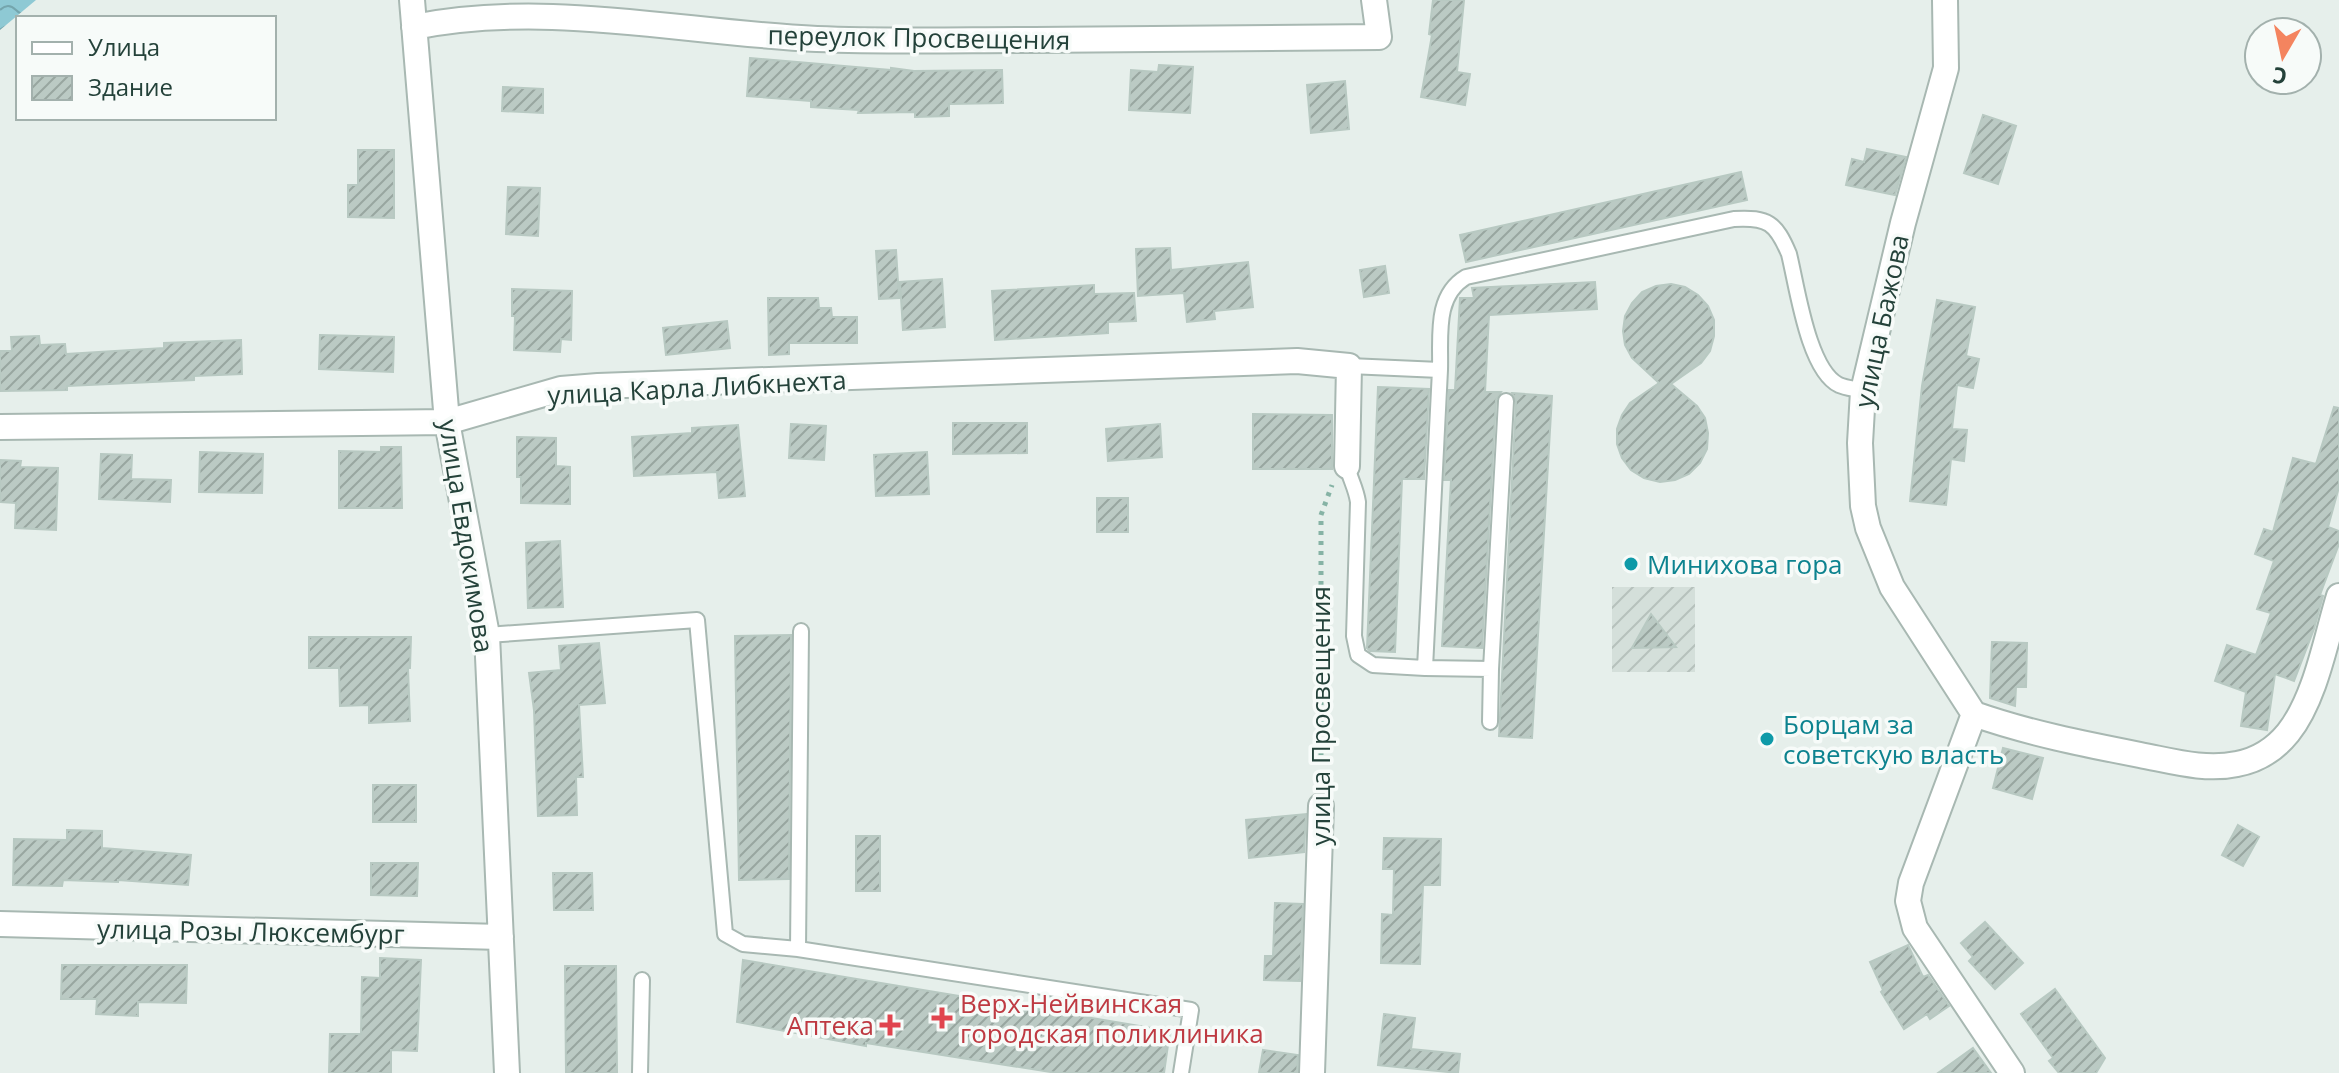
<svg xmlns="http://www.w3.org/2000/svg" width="2339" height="1073" font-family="'Open Sans',sans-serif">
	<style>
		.industrial { fill: url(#industrial-furrows) }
		.water { fill: url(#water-waves) }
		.building { fill: url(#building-hatch); stroke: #b8c9c2; stroke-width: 2 }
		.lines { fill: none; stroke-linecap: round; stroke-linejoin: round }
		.service-casing { stroke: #a8b8b2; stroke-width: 18 }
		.minor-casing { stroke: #a8b8b2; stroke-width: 28 }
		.path { stroke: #86b3a5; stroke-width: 5; stroke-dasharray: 4 6; stroke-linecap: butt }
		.service { stroke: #fff; stroke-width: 14 }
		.minor { stroke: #fff; stroke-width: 24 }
		.culture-dot { fill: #0f9aa8; stroke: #f7fbf9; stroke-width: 3 }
		.health-dot { fill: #e0444e; stroke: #f7fbf9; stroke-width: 3 }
		.labels { text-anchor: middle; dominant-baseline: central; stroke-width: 7; stroke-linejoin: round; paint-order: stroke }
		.street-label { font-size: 26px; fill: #24423a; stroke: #f7fbf9 }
		.culture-label { font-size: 26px; fill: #0d838f; stroke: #f7fbf9; text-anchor: start }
		.health-label { font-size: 26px; fill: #be3a42; stroke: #f7fbf9; text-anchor: start }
	</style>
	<defs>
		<pattern id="industrial-furrows" width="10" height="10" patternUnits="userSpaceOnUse" patternTransform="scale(2)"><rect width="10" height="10" fill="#d4dfda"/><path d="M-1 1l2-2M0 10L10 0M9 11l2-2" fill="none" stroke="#b6c1bc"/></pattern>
		<pattern id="water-waves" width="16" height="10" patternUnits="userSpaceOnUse" patternTransform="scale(2)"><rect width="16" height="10" fill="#8ec9d4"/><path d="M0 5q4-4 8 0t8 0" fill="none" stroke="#74a5ad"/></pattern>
		<pattern id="building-hatch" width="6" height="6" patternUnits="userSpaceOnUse" patternTransform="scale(2)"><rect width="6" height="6" fill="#bbcac4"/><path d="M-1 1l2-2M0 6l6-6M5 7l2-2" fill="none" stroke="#98a6a0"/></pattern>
	</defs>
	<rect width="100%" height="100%" fill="#e6efeb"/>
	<path class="industrial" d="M1612,587H1695V672H1612Z"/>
	<path class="water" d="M0,0H36L0,30Z"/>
	<path class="building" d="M1433,0H1464L1457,72L1470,74L1465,105L1421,97L1432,35L1429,34Z
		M750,58L891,70V68L914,71L1002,70L1003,103L949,104V116L915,117V112L858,113L859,110L811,107V101L747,96Z
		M1159,65L1193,67L1190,113L1129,110L1131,70L1158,72Z
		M1345,81L1349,129L1311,133L1307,85Z
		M503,87L543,89V113L502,111Z
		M1983,115L2016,126L1998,184L1964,173Z
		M1867,149L1906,157L1895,195L1846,185L1852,159L1864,162Z
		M358,150H394V218L348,217V185H358Z
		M1741,172L1747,200L1466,262L1460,235Z
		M508,187L540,188L538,236L506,234Z
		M1170,248L1171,270L1248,262L1253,307L1214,311L1215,319L1187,322L1184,293L1138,296L1136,249Z
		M896,250L899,298L879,299L876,251Z
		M1385,266L1389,293L1364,297L1360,270Z
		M942,279L945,327L903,330L900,282Z
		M1595,282L1597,309L1489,315L1485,392H1501L1496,400L1482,648L1442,646L1451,480H1444L1449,390H1455L1460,298H1474L1472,288Z
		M1671,284L1685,287L1698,295L1708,306L1714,320V336L1710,351L1701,363L1671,384L1697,406L1705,418L1708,433L1707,449L1700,463L1689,474L1675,480L1660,482L1644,478L1631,470L1622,458L1617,444V429L1622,415L1630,403L1659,383L1632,358L1625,345L1623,331L1625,316L1632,303L1642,292L1656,286Z
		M1094,285V294L1134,293L1136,321L1108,322V333L995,340L992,291Z
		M512,289L572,291L571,340L561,339L560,352L514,350L515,316H512Z
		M768,298H818L819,308H831L832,317H857V343H789V354L769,355Z
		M1937,300L1975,307L1966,356L1979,359L1973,388L1957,385L1952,429L1967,430L1964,461L1951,459L1946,505L1910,501L1922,386Z
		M727,321L730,348L666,355L663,328Z
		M320,335L394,337L393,372L319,369Z
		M39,336L40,345L65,344L66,354L164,348V343L241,340L242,374L194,376V380L67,386V390L0,391V351H12L11,337Z
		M1378,387L1429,389L1424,479H1402L1395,652L1370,651L1367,648Z
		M1512,393L1552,396L1532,738L1499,736L1516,402Z
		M2334,407L2339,408V487L2328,527L2339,531V544L2320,595L2323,596L2314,629L2294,681L2275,674L2267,730L2241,726L2246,692L2215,681L2227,645L2256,655L2271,613L2257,609L2274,561L2255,554L2264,529L2273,532L2293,458L2316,464Z
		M1253,414L1332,415V469H1253Z
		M953,423H1027V453L953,454Z
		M791,424L826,426L824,460L789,458Z
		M1160,424L1162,457L1108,461L1106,429Z
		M738,425L745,496L719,498L717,472L634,476L632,437L692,433V428Z
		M517,437L556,438V466L570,467V504L521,503V477H517Z
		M381,447H401L402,508H339V451L381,452Z
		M200,452L263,454L262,493L199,492Z
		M927,452L929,494L876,496L874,455Z
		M101,454L132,455L131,479L171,480L170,502L99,499Z
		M0,460L21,461L20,467L58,468L56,530L15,528L16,503L0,502Z
		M1097,498H1128V532H1097Z
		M560,541L563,607L528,608L526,543Z
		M1651,614L1676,647L1632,648Z
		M791,635L789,879L739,880L735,636Z
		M309,637H411L410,668H408L410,721L369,723V705L340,706L339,668H309Z
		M1992,642L2027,643L2026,687H2016L2015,706L1990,698Z
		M599,643L605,703L579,705L583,777H576L577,815L538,816L534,710L529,673L561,670L559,646Z
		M2003,748L2043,758L2032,799L1993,788Z
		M373,785H416V822H373Z
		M1306,814L1304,852L1249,858L1246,820Z
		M2238,825L2259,837L2243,866L2222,855Z
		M67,830L102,831V848L191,855L188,885L118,880V882L63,880L62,886L13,885L14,839L67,840Z
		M856,836H880V891H856Z
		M1384,838L1441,839L1440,885H1423L1420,964L1381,963L1382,914L1393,915L1394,869H1383Z
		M371,863H418L417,896L371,895Z
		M553,873H592L593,910H554Z
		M1275,903L1303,904L1300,981L1264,980L1265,956H1273Z
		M1985,922L2023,963L1995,989L1969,961L1973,957L1961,943Z
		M1908,945L1923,977L1928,975L1949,1006L1930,1019L1927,1014L1904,1029L1881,992L1883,990L1870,962Z
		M380,958L421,960L417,1051L391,1050V1073H329L330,1034H361L362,977L380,978Z
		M743,960L1170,1031L1164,1073H1057L866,1043V1046L737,1022Z
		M62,965H187L186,1003L138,1002V1016L96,1014L97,999H61Z
		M565,966H616L617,1073H566Z
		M2055,989L2105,1058L2096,1073H2059L2049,1061L2053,1058L2021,1014Z
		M1384,1014L1415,1018L1411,1049L1460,1054L1458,1073L1378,1065Z
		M1973,1048L1991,1073H1938Z
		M1263,1050L1298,1055L1297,1073H1259Z"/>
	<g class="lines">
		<g class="service-casing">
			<path id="service" d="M1349,366L1440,370C1441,337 1434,296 1466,277L1734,219C1768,217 1776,223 1789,254C1797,286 1808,370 1839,385C1846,388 1856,389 1863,391
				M1440,370L1425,668L1491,669L1506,401
				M1347,466C1350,479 1356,488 1358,502L1354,636L1358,655L1373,665L1425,668
				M487,635L697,620L725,934L743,944L798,949L1191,1010L1181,1073
				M1490,722L1491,669
				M798,949L801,631
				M640,1073L642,980"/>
		</g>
		<g class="minor-casing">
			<path id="minor" d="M412,0L447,422L487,635L507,1073
				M1945,0L1946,68L1903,223L1863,391L1860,443L1863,506L1868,528L1892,587L1974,714
				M414,27C547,0 683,33 817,39C889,42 962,40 1034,40C1149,39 1264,38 1379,37L1374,0
				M0,427L447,422L561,389L598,386L1297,361L1349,366L1347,466
				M1974,714C2028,733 2084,744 2140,755C2172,761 2205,771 2237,764C2258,760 2275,749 2288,733C2316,698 2326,638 2339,596
				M1974,714L1911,883L1908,901L1915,928L2012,1073
				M0,924L501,937
				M1312,1073L1321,806"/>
		</g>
		<path class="path" d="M1321,785V515L1332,485"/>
		<use href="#service" class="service"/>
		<use href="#minor" class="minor"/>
	</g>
	<g class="culture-dot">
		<circle cx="1631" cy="564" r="8"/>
		<circle cx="1767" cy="739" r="8"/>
	</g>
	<g class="health-dot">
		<path d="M938 1006h8v8h8v8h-8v8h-8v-8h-8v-8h8z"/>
		<path d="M886 1013h8v8h8v8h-8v8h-8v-8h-8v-8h8z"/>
	</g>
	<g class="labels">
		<g class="street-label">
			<text transform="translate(919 37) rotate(1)">переулок Просвещения</text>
			<text transform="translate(1881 321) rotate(-78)">улица Бажова</text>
			<text transform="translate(697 387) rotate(-3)">улица Карла Либкнехта</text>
			<text transform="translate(467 536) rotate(81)">улица Евдокимова</text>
			<text transform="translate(1320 716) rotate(-90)">улица Просвещения</text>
			<text transform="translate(251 931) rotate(1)">улица Розы Люксембург</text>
		</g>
		<g class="culture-label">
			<text x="1647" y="564">Минихова гора</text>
			<text x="1783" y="724">Борцам за<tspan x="1783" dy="30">советскую власть</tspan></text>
		</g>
		<g class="health-label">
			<text x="960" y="1003">Верх-Нейвинская<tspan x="960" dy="30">городская поликлиника</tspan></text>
			<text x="874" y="1025" text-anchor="end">Аптека</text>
		</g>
	</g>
	<rect x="16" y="16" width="260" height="104" fill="#f7fbf9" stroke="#a3b1ad" stroke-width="2"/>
	<rect x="32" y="42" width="40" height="12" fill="#ffffff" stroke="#a3b1ad" stroke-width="2"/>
	<text x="88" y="56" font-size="24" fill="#24423a">Улица</text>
	<rect x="32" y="76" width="40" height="24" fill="url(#building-hatch)" stroke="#a3b1ad" stroke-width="2"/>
	<text x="88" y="96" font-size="24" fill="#24423a">Здание</text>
	<g transform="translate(2283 56) rotate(189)"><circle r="38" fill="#f7fbf9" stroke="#a3b1ad" stroke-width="2"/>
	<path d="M0-6L14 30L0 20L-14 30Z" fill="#f4845f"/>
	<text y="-12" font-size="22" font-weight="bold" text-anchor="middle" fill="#24423a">С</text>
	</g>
</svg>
